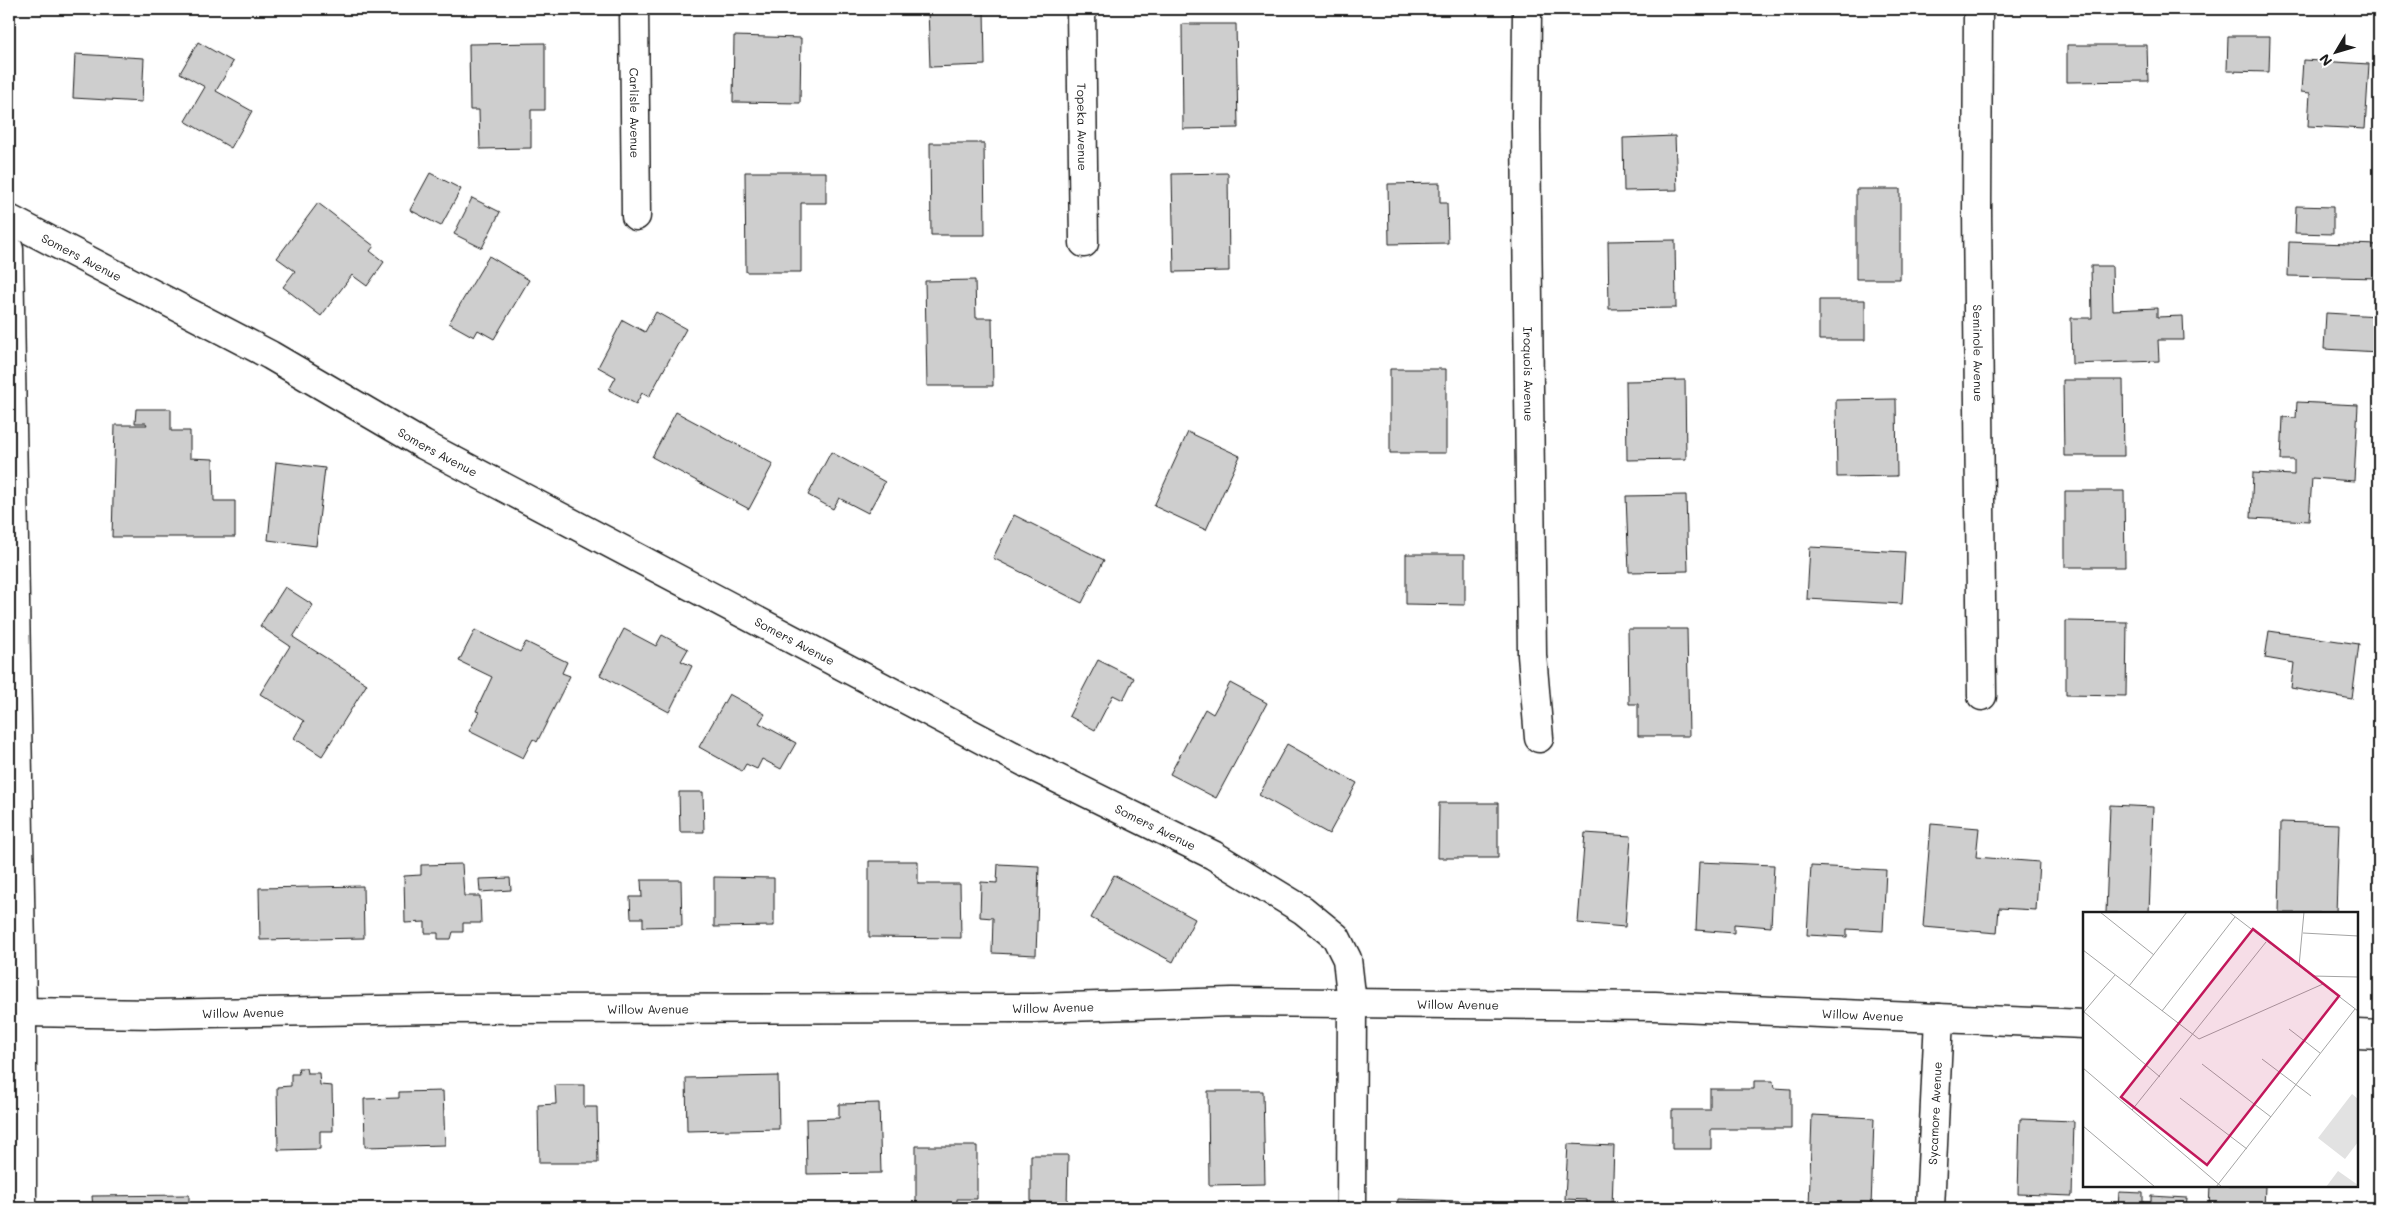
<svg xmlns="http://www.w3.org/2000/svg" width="2388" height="1217" font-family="Mali,sans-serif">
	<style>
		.building { fill: #cecece; stroke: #1c1c1c }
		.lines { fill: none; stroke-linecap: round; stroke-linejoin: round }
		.street-casing { stroke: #1c1c1c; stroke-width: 31 }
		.secondary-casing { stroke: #1c1c1c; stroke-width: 31 }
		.street { stroke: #fff; stroke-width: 28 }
		.secondary { stroke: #fff; stroke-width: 28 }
		.labels { text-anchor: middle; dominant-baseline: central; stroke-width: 5; stroke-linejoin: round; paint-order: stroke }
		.street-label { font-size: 12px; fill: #1c1c1c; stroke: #fff }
		.inset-road { fill: none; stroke: #a4a4a4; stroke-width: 1 }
		.view { fill: #c2185b; fill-opacity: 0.15; stroke: #c2185b; stroke-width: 2.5 }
		.inset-edge { fill: none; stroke: #1c1c1c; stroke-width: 2.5 }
	</style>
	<rect width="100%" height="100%" fill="#fff"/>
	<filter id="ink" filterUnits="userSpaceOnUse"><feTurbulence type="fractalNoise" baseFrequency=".02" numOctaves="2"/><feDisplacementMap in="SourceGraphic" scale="10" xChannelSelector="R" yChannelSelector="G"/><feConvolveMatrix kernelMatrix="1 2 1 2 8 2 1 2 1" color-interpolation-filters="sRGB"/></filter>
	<g filter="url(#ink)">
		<path class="building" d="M928,9H984L985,65L930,67Z
			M1182,24H1236L1238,128L1183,129Z
			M734,36L801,38L800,103L733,102Z
			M2228,36H2270L2269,72L2227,71Z
			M198,42L233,62L216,91L252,111L231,148L185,121L205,87L180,73Z
			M545,43V110H531V148L480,149L479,110H470L469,44Z
			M2067,45H2147L2148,81L2067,82Z
			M75,54L144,58L142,102L73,98Z
			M2303,60L2369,64L2365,129L2308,126L2310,93L2301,92Z
			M1675,136L1677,190L1624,191L1623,138Z
			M930,143H984L985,235H931Z
			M745,172H826V203H801V272H746Z
			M430,173L461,189L441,226L410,210Z
			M1228,173L1229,271L1174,272L1172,174Z
			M1440,183V203H1447L1448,243L1389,244L1388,184Z
			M1856,189H1900V279H1856Z
			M472,198L500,212L482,248L454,234Z
			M318,203L374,246L370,251L384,262L367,286L352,275L321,316L283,287L295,271L277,258Z
			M2296,206L2333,207V234L2295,233Z
			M1675,240L1676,308L1609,309L1608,241Z
			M2289,242L2379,245V278L2288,276Z
			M489,256L529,280L494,339L478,330L474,337L449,323Z
			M2091,266H2112L2113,310L2157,308V317L2183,316L2184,340H2158L2159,361L2072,364L2071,318H2092Z
			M975,280L976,318H992L993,386H927L925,281Z
			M1819,300H1865V340H1819Z
			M656,312L686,329L649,397L642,393L636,404L609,390L616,377L598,367L623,320L645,332Z
			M2326,313L2379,316V352L2324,349Z
			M1390,369H1446V453H1390Z
			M1685,380L1686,459L1627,460L1626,381Z
			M2063,380H2123L2124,456H2064Z
			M1896,399L1897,476L1837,477L1836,400Z
			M2297,402L2358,405L2354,481L2312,478L2309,521L2251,518L2253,473L2294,475V460H2281L2283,417L2296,418Z
			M136,409H171V431H190V458L213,459L214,501H235V537H112L115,425H147L146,423H135Z
			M676,412L773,464L749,509L652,457Z
			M1188,432L1240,456L1206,530L1154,506Z
			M831,452L885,482L868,513L839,498L833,509L808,495Z
			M276,462L325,468L316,546L268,540Z
			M2065,491H2124L2125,567H2065Z
			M1686,495L1688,571L1629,572L1626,496Z
			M1014,515L1104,560L1082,603L993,558Z
			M1810,547L1905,552L1902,604L1807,599Z
			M1406,554H1465V605L1406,604Z
			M285,587L313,605L293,637L367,684L322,756L294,738L304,721L260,694L290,646L260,626Z
			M2066,621L2127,622L2126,696L2066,695Z
			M624,629L656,646L662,635L688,649L681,661L692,666L669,712L600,675Z
			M1628,629H1687L1689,736H1638V704H1629Z
			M475,630L520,652L526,642L567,662L562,673L570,676L537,742L533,739L523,758L469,731L479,712L476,711L492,677L459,661Z
			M2269,631L2359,644L2352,699L2291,688L2294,663L2265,658Z
			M1098,660L1134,678L1123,700L1113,695L1095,730L1069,716Z
			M1230,683L1267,703L1216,798L1170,774L1205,709L1213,714Z
			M729,694L765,714L759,723L796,743L781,769L762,759L757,769L746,764L742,771L699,747Z
			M1287,744L1357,783L1329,834L1259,795Z
			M679,792H703L704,832H680Z
			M1439,803H1498V858H1438Z
			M2110,805L2153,807L2149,913H2106Z
			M2281,822L2339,824L2336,913H2279Z
			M1931,824L1979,828L1976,857L2039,862L2036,910L1999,908L1997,933L1923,927Z
			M1585,833L1631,836L1625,927L1578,923Z
			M869,861H918V884H960L961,938L869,937Z
			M1699,862L1774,865L1771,927L1734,924V933L1696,930Z
			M462,864L464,896H480L481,923H463V932H453L451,939H438V933H425V922L405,923L404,876L421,875V865Z
			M998,864L1039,866L1036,955L992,953L993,918L980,917L981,882L997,883Z
			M1811,866L1886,870L1883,931L1847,929V937L1807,935Z
			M1114,875L1195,919L1173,962L1091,918Z
			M714,877L774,878V926L714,927Z
			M510,878L511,890L480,892L479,879Z
			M641,880H681L682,926L643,927V918H631L630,897H642Z
			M363,886L364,938L260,940L259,888Z
			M298,1068H306L307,1073H319L320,1085L332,1086L333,1131H320V1149L278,1150L277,1087L291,1086V1074H299Z
			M778,1076L779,1129L687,1131L686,1078Z
			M1754,1081H1773L1774,1088L1791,1089V1129H1711V1149H1672V1110H1710V1089H1754Z
			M555,1085H584V1107H597L598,1163H539L538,1105L556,1104Z
			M443,1091L445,1145L365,1147L364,1099L399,1098V1092Z
			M1208,1091H1263L1265,1184L1209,1185Z
			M879,1103L881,1173L807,1174L806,1119L839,1118V1104Z
			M1812,1115L1874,1118L1871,1208H1809Z
			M2020,1119L2074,1121L2072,1196L2018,1194Z
			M1568,1144L1614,1146L1612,1208H1587V1200L1565,1199Z
			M916,1146H977V1199H957V1208H916Z
			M1031,1155H1068L1067,1208H1031Z
			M2210,1186H2265L2264,1208H2209Z
			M2119,1192L2143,1193V1208H2118Z
			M189,1195V1208H93L92,1196Z
			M2151,1196L2187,1198L2186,1208H2151Z
			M1398,1199L1494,1202V1208H1397Z"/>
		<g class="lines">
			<g class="street-casing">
				<g id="street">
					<path id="s1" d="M634,9L636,216"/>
					<path id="s2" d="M1081,9L1084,243"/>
					<path id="s3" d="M1527,9L1526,126L1532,655L1539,738"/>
					<path id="s4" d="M1978,9L1977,212L1982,696"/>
					<path id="s5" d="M9,219L270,355L424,445L1032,766L1213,855L1303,910L1336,937L1347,959L1352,1003L1351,1208"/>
					<path id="s6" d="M22,1012L155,1014L433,1009L1033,1008L1232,1002L1655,1006L2084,1024"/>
					<path d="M2357,1034L2379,1035"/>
					<path id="s7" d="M1930,1208L1939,1018"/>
				</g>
			</g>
			<g class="secondary-casing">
				<path id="secondary" d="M9,249L22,1012V1208"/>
			</g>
			<use href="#street" class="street"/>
			<use href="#secondary" class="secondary"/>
		</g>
	</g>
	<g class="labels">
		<g class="street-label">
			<text stroke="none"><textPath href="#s1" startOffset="104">Carlisle Avenue</textPath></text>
			<text stroke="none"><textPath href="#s2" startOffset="118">Topeka Avenue</textPath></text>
			<text stroke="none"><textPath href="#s5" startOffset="82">Somers Avenue</textPath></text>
			<text stroke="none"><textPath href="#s4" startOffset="344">Seminole Avenue</textPath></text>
			<text stroke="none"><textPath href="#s3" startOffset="365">Iroquois Avenue</textPath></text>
			<text stroke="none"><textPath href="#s5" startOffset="488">Somers Avenue</textPath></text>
			<text stroke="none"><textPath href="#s5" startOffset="892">Somers Avenue</textPath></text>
			<text stroke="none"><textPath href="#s5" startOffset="1298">Somers Avenue</textPath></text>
			<text stroke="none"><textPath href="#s6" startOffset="1436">Willow Avenue</textPath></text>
			<text stroke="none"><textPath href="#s6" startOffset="1031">Willow Avenue</textPath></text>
			<text stroke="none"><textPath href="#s6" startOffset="626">Willow Avenue</textPath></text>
			<text stroke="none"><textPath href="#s6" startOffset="221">Willow Avenue</textPath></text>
			<text stroke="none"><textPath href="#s6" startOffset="1841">Willow Avenue</textPath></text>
			<text stroke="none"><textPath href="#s7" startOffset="95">Sycamore Avenue</textPath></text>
		</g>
	</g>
	<g transform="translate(2083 912)">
		<rect width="275" height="275" fill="#fff"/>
		<path d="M269,182L275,187V230L262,247L235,226ZM255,259L275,273V275H243Z" fill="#e2e2e2"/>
		<path class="inset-road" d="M17,0L71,43M146,0L275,99M220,21L275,24M0,38L116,127L240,72M216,54L221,0M229,64L275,65M46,74L104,0M0,99L77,165M79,99L152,5M0,101L32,63M206,117L237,141M179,147L228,184M119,152L188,205M0,156L139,275M97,186L164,237M49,198L183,30M0,214L72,275M133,275L272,97"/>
		<path class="view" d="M170,17L256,84L124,253L38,185Z"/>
		<rect width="275" height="275" class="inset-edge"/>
	</g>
	<rect width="2388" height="1217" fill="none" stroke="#fff" stroke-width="30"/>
	<rect x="15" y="15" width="2358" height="1187" fill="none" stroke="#1c1c1c" stroke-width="2" filter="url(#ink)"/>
	<g transform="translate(2336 52) rotate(232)" stroke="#ffffff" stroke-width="4" paint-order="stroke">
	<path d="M0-4L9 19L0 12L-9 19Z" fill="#1c1c1c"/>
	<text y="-8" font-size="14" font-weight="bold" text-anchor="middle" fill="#1c1c1c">N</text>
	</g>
</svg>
